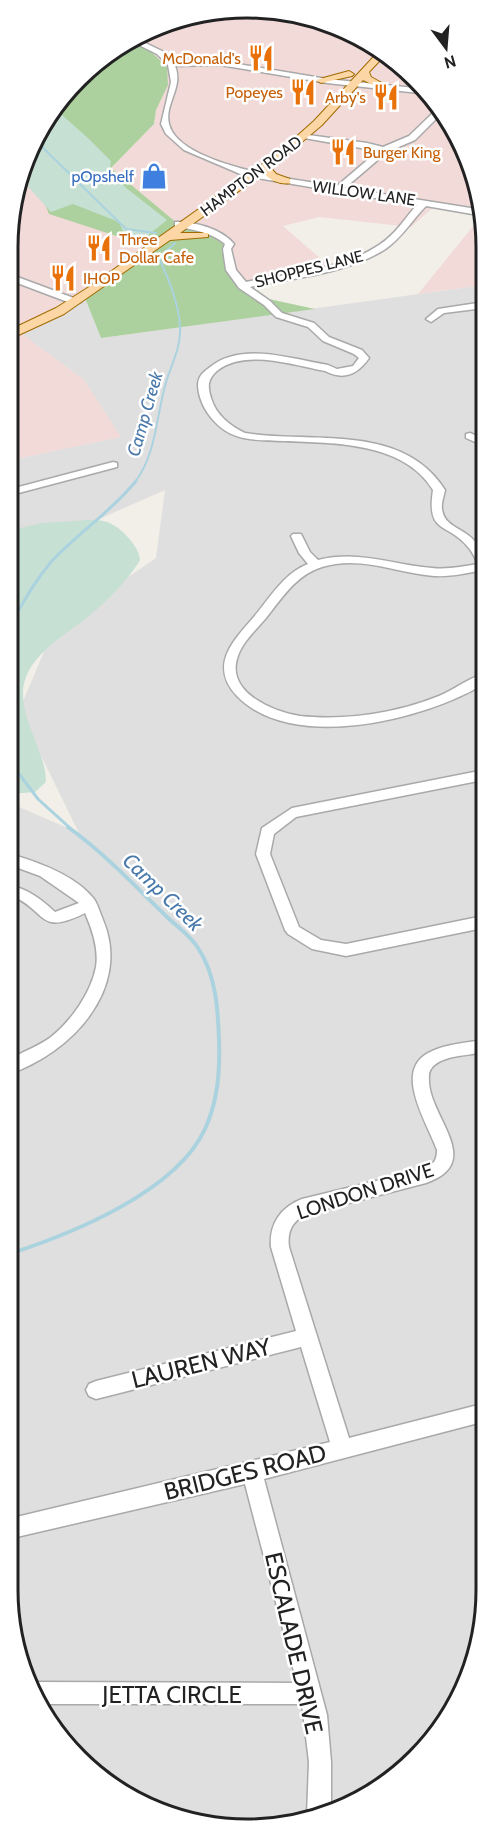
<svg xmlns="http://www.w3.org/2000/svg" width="494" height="1837" font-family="Cabin,sans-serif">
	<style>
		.residential { fill: #e0dfdf }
		.commercial { fill: #f2dad9 }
		.forest { fill: #add19e }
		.wetland { fill: #c6e0d4 }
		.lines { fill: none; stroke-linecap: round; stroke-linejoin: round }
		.stream-far2 { stroke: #aad3df; stroke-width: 2 }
		.stream-far1 { stroke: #aad3df; stroke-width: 3 }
		.stream { stroke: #aad3df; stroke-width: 4 }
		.minor-casing { stroke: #a9a9a9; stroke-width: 3 }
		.major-casing { stroke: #a06b00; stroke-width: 2 }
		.minor { fill: #fff; fill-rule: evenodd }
		.major { fill: #fcd6a4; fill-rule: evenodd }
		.labels { text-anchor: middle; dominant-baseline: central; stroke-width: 5; stroke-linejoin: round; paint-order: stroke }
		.far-food-label { font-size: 16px; fill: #c56008; stroke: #fff; text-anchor: end }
		.far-shop-label { font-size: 16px; fill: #366cbe; stroke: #fff; text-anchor: end }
		.far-street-label { font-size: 16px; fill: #222; stroke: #fff }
		.far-water-label { font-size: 18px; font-style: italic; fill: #4a7aab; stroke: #fff }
		.street-label { font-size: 20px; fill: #222; stroke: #fff }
		.water-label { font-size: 21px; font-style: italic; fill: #4a7aab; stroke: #fff }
		.near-street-label { font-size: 24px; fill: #222; stroke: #fff }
		.rim { fill: none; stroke: #222; stroke-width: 3 }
	</style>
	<rect width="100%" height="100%" fill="#f2efe9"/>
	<path class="residential" d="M484,285L482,1636L446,1723L393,1780L309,1821L257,1826L258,1821L219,1826L141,1805L67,1748L26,1681L8,1590L10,803L79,833L19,711L54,628L156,558L165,490L11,558V460L120,437L84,380L17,331L83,293L101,338Z"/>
	<path class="commercial" d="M200,12H268L337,27L353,32L417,78L462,141L484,216V285L418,294L483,214L437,204L411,227L319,217L283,226L329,266L249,284L111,168L154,124L156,110L144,45L132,40Z
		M37,185L148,246L83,293L18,331L84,380L121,437L11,460L12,201L18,187Z"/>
	<path class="forest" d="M132,40L144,45L167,67L168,85L156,110L154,124L111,168L178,224L229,239L234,272L269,299L315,309L101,338L83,293L147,246L49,214L37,185L48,114L114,48Z"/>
	<path class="wetland" d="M54,108L88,138L111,161L110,168L125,187L167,220L142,240L123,231L119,222L73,204L51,212L21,179L48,114Z
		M88,520C94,520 101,520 107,522C120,526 140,547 140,560C127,582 103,605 83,621C60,638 23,660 23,693C23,725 46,753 46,782L35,792L10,794L11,530L42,523Z"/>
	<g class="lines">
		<path class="stream-far2" d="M36,141L126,229L156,233
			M135,482C156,454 156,419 165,386C170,366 181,350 180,328C179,304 169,280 159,258L175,243"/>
		<path class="stream-far1" d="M11,625C22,603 35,581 51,562C78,533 111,512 136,481
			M10,762L38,799L70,828"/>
		<path class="stream" d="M9,1254C71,1234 176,1192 205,1129C218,1101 220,1071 219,1040C218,1009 216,975 198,948C191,936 176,926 166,916C134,885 104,853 68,827"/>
		<g class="minor-casing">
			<path id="minor" d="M137,39L162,51L173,62L220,61L327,79L425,89L428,94L327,83L220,65L175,66C184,87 164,104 169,124C179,166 301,181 337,186L378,151L304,138L300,136L301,134L367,143L383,147L409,136L437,109L442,113L415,140L387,152L345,188L483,210L484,216L426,206C412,220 401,239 384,250C345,274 293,278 250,287L270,301L282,313L314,323L329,337L362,350L369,358C358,374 344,381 325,371C292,365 247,349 218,370C208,378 207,386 211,398C216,415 230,426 245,433C312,444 402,422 445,490C444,496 441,503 442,509C445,535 484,525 484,570C468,573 451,577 434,576C397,573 360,555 322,567C296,575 282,598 266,618C256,630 241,643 237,659C227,693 274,712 300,716C345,721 398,713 439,696C454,690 468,678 484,674V684C424,720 292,753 237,696C209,666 232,642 253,618C270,598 283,574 308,564L299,553L291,536L293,534H301L310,552L318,560C361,550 391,565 432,568C448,570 463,566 478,564C475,558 472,551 468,547C448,522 426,535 433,490C404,442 334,443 284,441C261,440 237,442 219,426C208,416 199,402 198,386C198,377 202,373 209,368C241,341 291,359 328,365L337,369L353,366L359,358L354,354L323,341L308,327L276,317L264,305L239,288L226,270L223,249L225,244C212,232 192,230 175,226V222C194,221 222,229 234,244L231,249L236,270L246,282C289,273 342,270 379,245C395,235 405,218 417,205L245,176L184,150L166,134L161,124L171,82L168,65L157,54L131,41Z
				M12,275L79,300L81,302L73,304L12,281Z
				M484,302V308L444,313L431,322L426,319L438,309Z
				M470,433L484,439V446L466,438V434Z
				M113,462L117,463V467L11,495V489Z
				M484,770L483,780L296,817L274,834L270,854L299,927L321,940L346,944L483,916V928L346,956L312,949L288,934L285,930L256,854L262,828L292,808Z
				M10,854C38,862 75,875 94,899C98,905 100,913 103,920C132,989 71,1053 9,1074V1059C23,1052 39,1046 51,1037C71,1021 91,993 96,967C99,949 92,929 85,913C37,937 48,910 10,895V885C29,890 41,899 55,912L79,903L40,876L10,865Z
				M483,1040V1052C468,1056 440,1055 431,1069C428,1073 429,1078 429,1083C432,1120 484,1163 426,1183L306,1214C292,1222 287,1231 289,1247L349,1438L482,1404V1422L264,1479L327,1715L331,1762V1811L310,1821L307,1816L309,1762L302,1704H40L27,1684L33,1682L297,1683L245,1484L8,1539V1519L330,1442L301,1347L96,1399L89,1396L86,1390L89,1384L96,1381L296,1331L271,1247C269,1224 281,1207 302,1199L425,1169C434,1164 437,1160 437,1150C428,1124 393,1072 428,1053C445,1044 465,1043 483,1040Z"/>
		</g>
		<g class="major-casing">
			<path id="major" d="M379,51L385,55L369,72L371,77L389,87L381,89L363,80L322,125L271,168L276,174L290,179V183C281,185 269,180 264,173L180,233H208V237L170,240L64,314L12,338V329L56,308L89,287L278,153L314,121Z
				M349,71L354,74L352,76L321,83L316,80Z"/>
		</g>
		<use href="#minor" class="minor"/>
		<use href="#major" class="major"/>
	</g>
	<defs>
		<g id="restaurant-bare" transform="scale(2.07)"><path d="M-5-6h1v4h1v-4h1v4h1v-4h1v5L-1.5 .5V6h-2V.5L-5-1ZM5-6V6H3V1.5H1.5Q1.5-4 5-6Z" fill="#e8710a" stroke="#fff" stroke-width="2.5" paint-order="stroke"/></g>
		<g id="shop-bare" transform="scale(2.07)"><path d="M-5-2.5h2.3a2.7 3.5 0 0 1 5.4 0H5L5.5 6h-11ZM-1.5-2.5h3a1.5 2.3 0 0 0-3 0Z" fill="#3f7fe0" stroke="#fff" stroke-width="2.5" paint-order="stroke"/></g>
	</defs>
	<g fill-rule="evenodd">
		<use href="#restaurant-bare" x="261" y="58"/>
		<use href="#restaurant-bare" x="303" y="92"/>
		<use href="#restaurant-bare" x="386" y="97"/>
		<use href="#restaurant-bare" x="343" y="152"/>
		<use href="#shop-bare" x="154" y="176"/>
		<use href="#restaurant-bare" x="99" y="248"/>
		<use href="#restaurant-bare" x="63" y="278"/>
	</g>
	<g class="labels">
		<g class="far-food-label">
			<text x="241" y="58">McDonald's</text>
			<text x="283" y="92">Popeyes</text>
			<text x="366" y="97">Arby's</text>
			<text x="363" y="152" text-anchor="start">Burger King</text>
			<text x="119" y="239" text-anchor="start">Three<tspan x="119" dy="18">Dollar Cafe</tspan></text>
			<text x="83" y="278" text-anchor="start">IHOP</text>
		</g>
		<g class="far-shop-label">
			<text x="134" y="176">pOpshelf</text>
		</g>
		<g class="far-street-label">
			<text transform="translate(251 176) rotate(-37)">HAMPTON ROAD</text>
			<text transform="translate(364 193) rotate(8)">WILLOW LANE</text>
			<text transform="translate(309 269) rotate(-14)">SHOPPES LANE</text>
		</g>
		<g class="far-water-label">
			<text transform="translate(145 414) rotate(-74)">Camp Creek</text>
		</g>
		<g class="street-label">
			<text transform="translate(365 1191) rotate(-18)">LONDON DRIVE</text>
		</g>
		<g class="water-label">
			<text transform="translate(163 892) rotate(44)">Camp Creek</text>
		</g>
		<g class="near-street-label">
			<text transform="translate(201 1363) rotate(-14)">LAUREN WAY</text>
			<text transform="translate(245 1472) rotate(-14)">BRIDGES ROAD</text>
			<text transform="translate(294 1643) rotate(77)">ESCALADE DRIVE</text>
			<text x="172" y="1694">JETTA CIRCLE</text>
		</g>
	</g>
	<path d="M0 0H494V1837H0ZM247 18H247A229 229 0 0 1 476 247V1590A229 229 0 0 1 247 1819H247A229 229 0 0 1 18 1590V247A229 229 0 0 1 247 18Z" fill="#fff" fill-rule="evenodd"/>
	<path class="rim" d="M247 18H247A229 229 0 0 1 476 247V1590A229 229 0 0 1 247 1819H247A229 229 0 0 1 18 1590V247A229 229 0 0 1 247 18Z"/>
	<g transform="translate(446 48) rotate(164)" stroke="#ffffff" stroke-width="4.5" paint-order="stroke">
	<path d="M0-4.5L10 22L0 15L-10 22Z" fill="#222222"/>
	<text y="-9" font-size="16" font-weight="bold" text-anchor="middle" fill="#222222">N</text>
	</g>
</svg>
